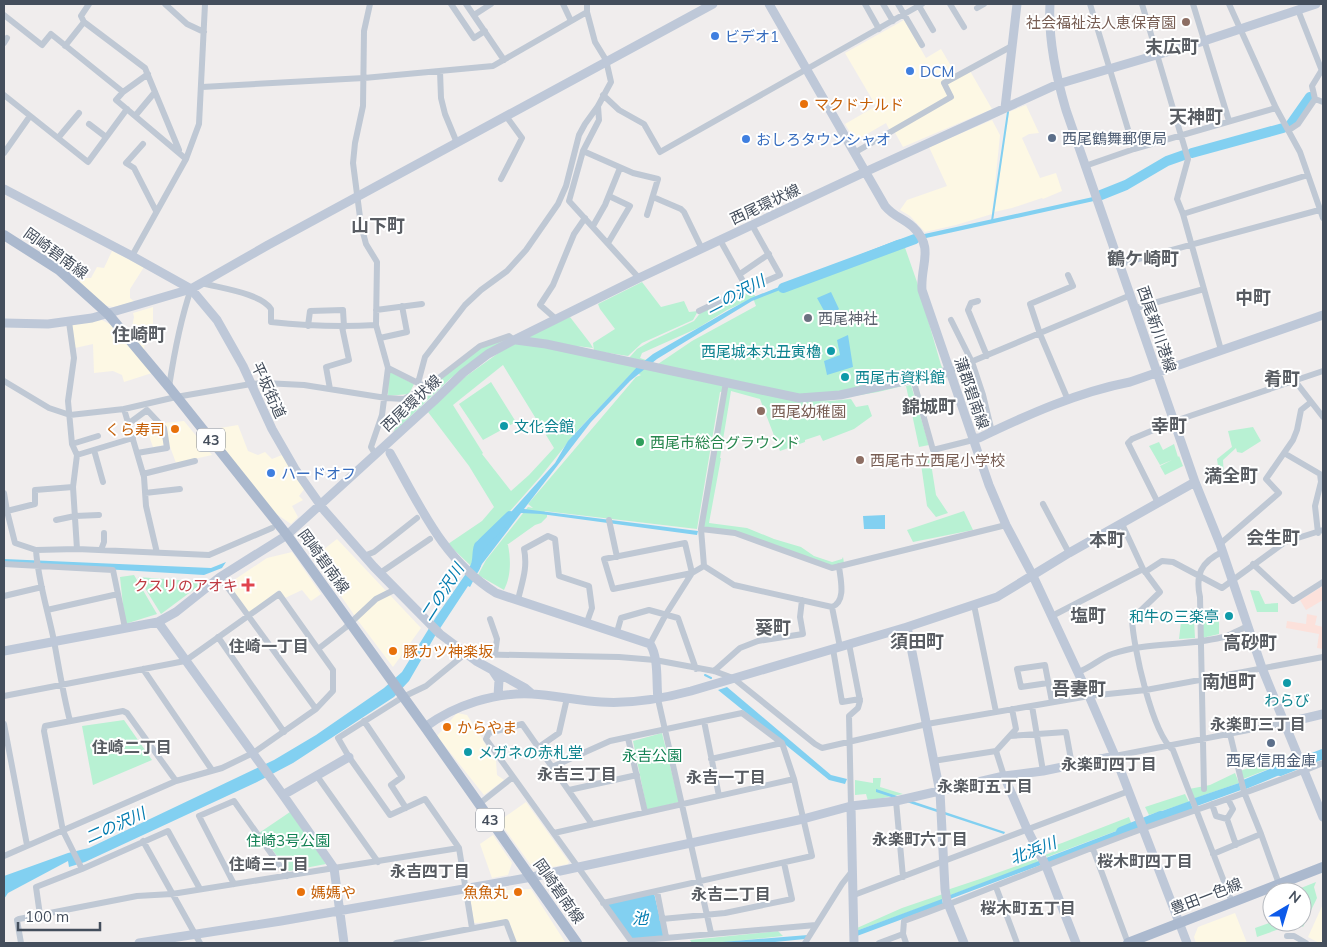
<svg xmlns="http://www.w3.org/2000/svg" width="1327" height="947" font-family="Mulish,'Noto Sans JP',sans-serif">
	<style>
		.commercial { fill: #fdf8e4 }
		.medical { fill: #fce1db }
		.green { fill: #b8f1d3; fill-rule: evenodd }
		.water { fill: #82d0f1 }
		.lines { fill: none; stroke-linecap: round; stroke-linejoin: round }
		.stream { stroke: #82d0f1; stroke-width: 2 }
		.river { stroke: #82d0f1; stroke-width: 10 }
		.street { stroke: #bfc8d4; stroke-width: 6 }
		.secondary { stroke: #bec8d8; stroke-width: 9 }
		.primary { stroke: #abb9ce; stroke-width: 10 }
		.education-dot { fill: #8d6e63; stroke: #fff; stroke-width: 2 }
		.shop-dot { fill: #3f7fe0; stroke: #fff; stroke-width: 2 }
		.food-dot { fill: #e8710a; stroke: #fff; stroke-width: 2 }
		.service-dot { fill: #5c6f8a; stroke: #fff; stroke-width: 2 }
		.worship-dot { fill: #6b7280; stroke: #fff; stroke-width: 2 }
		.culture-dot { fill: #0f9aa8; stroke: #fff; stroke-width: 2 }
		.leisure-dot { fill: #2e9e5b; stroke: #fff; stroke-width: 2 }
		.health-dot { fill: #e0444e; stroke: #fff; stroke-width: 2 }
		.labels { text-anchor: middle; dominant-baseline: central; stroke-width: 4; stroke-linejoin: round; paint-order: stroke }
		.shield { fill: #fff; stroke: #7c838d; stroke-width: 1 }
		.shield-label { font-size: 14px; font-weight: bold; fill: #444e5c }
		.education-label { font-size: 15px; fill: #785e54; stroke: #fff; text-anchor: start }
		.shop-label { font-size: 15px; fill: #366cbe; stroke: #fff; text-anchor: start }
		.food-label { font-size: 15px; fill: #c56008; stroke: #fff; text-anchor: start }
		.service-label { font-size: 15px; fill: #4e5e75; stroke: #fff; text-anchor: start }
		.street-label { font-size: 15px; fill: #444e5c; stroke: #fff }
		.worship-label { font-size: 15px; fill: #5b616d; stroke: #fff; text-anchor: start }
		.culture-label { font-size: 15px; fill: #0d838f; stroke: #fff; text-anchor: start }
		.leisure-label { font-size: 15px; fill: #27864d; stroke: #fff; text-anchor: start }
		.health-label { font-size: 15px; fill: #be3a42; stroke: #fff; text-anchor: end }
		.park-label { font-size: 15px; fill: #118153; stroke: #fff }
		.water-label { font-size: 16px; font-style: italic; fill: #037cb0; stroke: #fff }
		.neighbourhood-label { font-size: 16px; font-weight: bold; fill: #595d63; stroke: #fff }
		.quarter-label { font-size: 18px; font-weight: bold; fill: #595d63; stroke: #fff }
	</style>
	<rect width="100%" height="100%" fill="#f0eded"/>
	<path class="commercial" d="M904,20L926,58L941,49L958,78L970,71L992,109L903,147L893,129L890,131L886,123L855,141L845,124L876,106L845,53Z
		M1026,105L1039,133L1029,134L1022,138L1040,178L1056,173L1062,191L1043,199L1042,198L1012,208L994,212L1009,112Z
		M992,120L1000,135L992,214L956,225L925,232L910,216L900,210L907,200L947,186L929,147Z
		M112,251L144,267L130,289V298L135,302L113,307L103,305L79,283L82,278H91L97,267L104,268Z
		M153,307V334L145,335L144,352L138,346L135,334L136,326L132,327L134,317L133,313Z
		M102,320L113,326L152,373L124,382L122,375L113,371L94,373L93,344L75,348L72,325Z
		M184,421L212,455L176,463L169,444L153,447L148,433L160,430L164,423Z
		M238,425L248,451L258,455L265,452L272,459L282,455L305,488L299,496L303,500L292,506L298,517L291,524L275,513L208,430Z
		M337,539L421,628L393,667L359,622L314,557Z
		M292,552L321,594L311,601L302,590L285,598L279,590L248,614L228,584L267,558Z
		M457,713L467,715L482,738L488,750L496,760L497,775L504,780L484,795L437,736Z
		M526,802L569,862L568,864L542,869L530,864L499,821Z
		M493,835L512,863L508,875L492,878L480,844Z
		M531,889L565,942L555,943H516L509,921L474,923L470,897L504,890Z
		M1323,904V943H1319L1308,937Z
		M1235,913L1247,943H1196L1194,937L1198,927Z"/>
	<path class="medical" d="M1323,586V600L1306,610L1300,600Z
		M1307,614L1317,616L1315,625L1323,627V649L1317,648L1319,634L1286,628L1287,621L1306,624Z"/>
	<path class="green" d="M902,239L917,282L941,365L947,378L928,380L878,392L818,402L851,399L856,407L868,405L872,416L854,429L823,441L820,435L805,440V442L780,451L760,399L731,391L720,458H721L709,523L747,528L774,539L801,547L814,556L832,562L842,559L843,557L844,563L831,566L749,537L705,528L702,525L725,391L720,392L697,529L544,511L547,513V517L541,523L535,525L507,545H508C511,560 511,577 504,590L478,575L486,560L528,507L533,508L528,504L636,377L641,375L633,372L577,431L541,476L495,528L494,527L477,541L471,566L448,544L482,521L494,507L469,466L428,412L465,377L514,342L570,317L590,343L593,348L577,346L594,351L593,343L615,329L600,309L598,304L642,282L661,307L684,301L689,312L698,311L693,320L642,343L628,356L602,352L629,358L637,349L651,341L694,321L701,312L751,290L756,297H755ZM753,298L756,306L692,341L658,364L640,358L642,353L698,328L727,310ZM503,365L554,448L529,475L511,491L482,454L483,453L453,405Z
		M504,340L451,378L393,433L407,402L412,398L480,348Z
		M389,371L414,384L409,394L388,396Z
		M491,382L516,422L483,440L459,404Z
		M911,385L929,445L919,447L906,386Z
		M1253,427L1261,441L1242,453L1237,452L1236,448L1223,460L1224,479L1216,470L1218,466L1217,459L1232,447L1228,431Z
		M1159,442L1163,450L1174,444L1178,457L1179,456L1183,466L1165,475L1160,466L1172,460L1160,465L1149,446Z
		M930,457L936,495L948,513L936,517L927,506L921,464Z
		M964,511L973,530L913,542L907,530Z
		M134,575L157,614L125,624L120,577Z
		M138,577L204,582L161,614Z
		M1250,590L1259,591L1265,604L1278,603V612H1257Z
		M1212,611L1219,615V634L1202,638L1201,612Z
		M1194,619L1195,638L1179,639L1181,622Z
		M124,720L152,760L93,785L82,726Z
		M662,733L679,802L647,810L633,741Z
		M1287,755L1289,761L1243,779L1240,771Z
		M1235,773L1239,783L1193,799L1189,789L1210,785Z
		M873,778H881L880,787L903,794L868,801L866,794L855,795V780L873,783Z
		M1185,794L1189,802L1149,815L1145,807Z
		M290,812L326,864L289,871L259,833Z
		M1129,817L1132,825L1047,857L1045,855L1055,851L1042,847L1039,842L1053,846L1062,843Z
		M1036,859L1039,862L948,896L947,890L980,879Z
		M1316,882L1314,887L1317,898L1303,927L1297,922H1302V892H1291Z
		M943,894L944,899L856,931L857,928L902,908Z
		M1272,922H1283L1285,927L1257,937L1255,928Z
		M778,931L783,936L716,943H692L690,940Z"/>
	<path class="water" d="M1093,197L1094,201L899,244L752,301L657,359L630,381L591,422L524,509L698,531L697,535L541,514L521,513L482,564L470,587L468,586L435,636L409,681L394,697L293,763L257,782L85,862L69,867L68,861L8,893L4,899V876L68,853L89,848L274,760L316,735L384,688L402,672L436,617L476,559L472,563L475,547L500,523L496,532L511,512L555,463L568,441L638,366L653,354L731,309L751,298L897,240Z
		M831,292L839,309L828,318L817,298Z
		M848,335L853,367L827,375L824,361L840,355L837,340Z
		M885,515V529H864L863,516Z
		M4,559L211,568L226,562L222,568L204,575L4,563Z
		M727,687L831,775L847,779L845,784L829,780L718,690Z
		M1289,761L1294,769L1246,789L1243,780Z
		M1239,783L1241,790L1197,806L1192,799Z
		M876,789L1005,832L1004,834L876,792Z
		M1190,801L1193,809L1150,824L1148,816Z
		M1132,825L1135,830L1048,863L1046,858Z
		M1039,861L1041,865L950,899V895Z
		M654,893L664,936L649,938V943H643V939L631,940L605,903Z
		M942,899L943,904L857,936L856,931Z
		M808,935L805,939L765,943H710Z"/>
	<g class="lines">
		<path class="stream" d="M992,221L1008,112
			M705,675L711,678"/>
		<path class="river" d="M1291,124L1310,97
			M1192,153L1283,128
			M1101,195L1126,185L1167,161L1184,155
			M783,288L915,239
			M474,569C479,562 476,554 479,546L510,516
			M1280,771L1323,754
			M1121,832L1161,816"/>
		<path class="street" d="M165,4L187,24L204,32
			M370,4L364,31L363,106L355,143L353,163L361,225L366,244L377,262L376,325L388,368L382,415L371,447L375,454
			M451,4L474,38L485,31
			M466,4L504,60
			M563,4L571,21
			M865,4L879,29
			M883,4L893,21
			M898,4L922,45
			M950,4L964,27
			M1090,4L1134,149
			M1142,4L1188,159L1177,199L1183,214L1221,350
			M1193,4L1229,121
			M1229,4L1276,108L1300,152L1323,218
			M919,6L933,30
			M977,8L984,4
			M1298,10L1322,71
			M4,15L42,45L51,34L123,92L116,100L186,159
			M474,15L491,4
			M84,22L81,16L89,4
			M4,43L7,38
			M65,46L84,22L145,68L179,150
			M440,71L441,98L445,114L457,143
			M202,87L364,78L493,66L587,12
			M123,92L148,74
			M4,95L88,162L127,109
			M603,95L619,110L644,124L660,152L922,4
			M1315,99L1323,102
			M598,106L599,120L583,151L569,201L639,278
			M135,116L155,92
			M89,124L106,137
			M1289,130L1298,124L1315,99L1312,86L1323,68
			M58,138L79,113
			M143,144L126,163L134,168L156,211
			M583,151L633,173L658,179L647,215
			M4,153L30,116
			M854,153L951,97L944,83L1012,46
			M1085,166L1134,149L1276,108
			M501,179L522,138L506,116
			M653,197L681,209L684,212L702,249
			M1183,214L1308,175
			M593,226L605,205L620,168
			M720,240L749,292
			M608,243L630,206L609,196
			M132,256L186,159L199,124L205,4
			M1120,264L1323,209
			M740,274L769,254
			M1068,275L1073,286L1030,304L1040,334L1068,400
			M202,283C219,288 261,293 271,309V322C308,326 339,327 376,325
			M748,289L780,275L752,225
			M978,301L971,303L968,310L987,356
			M1136,308L1204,289
			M376,310L422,304
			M699,311L747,288
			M556,319L540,305L553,285L574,234L585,218
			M951,320L972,362L983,395L992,432
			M69,322L74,358L68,401L72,444L77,455L73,487L77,549
			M308,326L310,311L343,310L344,327
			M380,338L407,332L402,306
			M388,368L418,383
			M949,371L1131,295
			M913,379L933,450L969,441L973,438
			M4,381L49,408L70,415L124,409L176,397L251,384L264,383L304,385L386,398L404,399L427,387L480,346L509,336L514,340
			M1295,381L1323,417
			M169,387C174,354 180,321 191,289
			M427,387L418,383L425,357L465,305L481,290L507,271L526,250L558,204L566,186L579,135L585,124L598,106L611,82L606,60L595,42L587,12V4
			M330,389L326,367L349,360L342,327
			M124,409L144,477L146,506L157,553
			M128,424L147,410L164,428L167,448L137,453
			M72,444L98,436
			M94,450L103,482
			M1284,453L1320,474L1321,482L1315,506L1318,533
			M77,455L133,438
			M143,474L195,461
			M4,493L7,511L35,504V490L73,487
			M145,493L180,489
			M1158,503L1128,443L1132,439L1175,421L1323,371
			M1043,504L1069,553
			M4,510L7,511L15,543L36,550L77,549L209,555L272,528
			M56,520L75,516L99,515
			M609,520L617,557
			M1122,524L1143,569L1160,592L1132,619C1133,646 1152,733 1173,750L1232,902
			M701,529L735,533L832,568L1006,525
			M1220,544L1279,493L1266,479L1293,440L1297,430L1301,410L1311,402
			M36,550C38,581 48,611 54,641C59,668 63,694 70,721
			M101,550L104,542V533
			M364,556L374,552L417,518
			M4,564L113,570L125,628
			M1253,564L1293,601L1323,582
			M704,566L701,529L726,382
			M704,566L734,585L832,607C847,601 840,578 839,566
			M1145,572L1162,561L1173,562L1222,588L1285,542L1323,530
			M380,573L430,539
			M4,596L42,587
			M518,600C522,582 528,568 524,549L548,536L555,539L559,576L589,586L592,608L587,622
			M974,605L996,712
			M832,607L840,647
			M47,610L118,594
			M1052,616L1143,569
			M490,619L497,639L495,654
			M617,632L621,618L649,610L678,618L696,669
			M218,637L284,732
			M650,644L666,614L692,573L685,543L604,559L613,589L692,573L704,566
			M849,644L860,701L858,708L849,716L851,806
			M833,649L842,702L860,699
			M143,669L212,770
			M714,671L740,648L758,641L803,634L800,617L802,600
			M1078,672C1091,668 1100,658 1112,654C1149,641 1190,647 1227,636C1234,633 1241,629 1248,626
			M1048,683L1021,687L1017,669L1045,665L1052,702
			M4,696L185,661L279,594L318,649L345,628L376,599L396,589
			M658,699L711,933
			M1032,706L1043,771
			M316,709L333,691V670L318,649
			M364,721L402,777L391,785L406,808
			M704,721L719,796
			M4,724L27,845
			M1230,734L1244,792L1261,834L1279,884
			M1010,736L1066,732L1072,765
			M628,738L645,812
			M539,747L559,733L567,698
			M996,751L1004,776
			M1115,756L1285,723
			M711,759L782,743
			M933,761L996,751L1016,729L1012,709
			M552,767L610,741L742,713L782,743L794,779L812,856L603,903
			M317,776L378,862
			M1204,789L1200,597C1195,575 1201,562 1222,552
			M569,790L637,775
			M1228,799L1233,809L1227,819L1236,845
			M896,801L903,877
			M479,804L513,777
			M1212,804L1216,816L1227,819
			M592,824L522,724L489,733L486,739L631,941L816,925
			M554,833L794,779
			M143,841L200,943
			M1093,849L1128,943
			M1213,854L1261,834
			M4,856L176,781L222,768L253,753L316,709L220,577
			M82,869L63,831L44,731L45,726L123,711L127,713L176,781
			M234,884L199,816L234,801L287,876
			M996,887L1017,943
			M657,891L666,937
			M854,895L1129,791
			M40,915L36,887L82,869L168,831L200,889
			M662,919L725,913L792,899L784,863
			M472,928L459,848L425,799L390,815L349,757L338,738L403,697L426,686L465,654L619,657L655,660L714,671L733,678L815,744L822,748L927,724L1089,696L1146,690L1323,657
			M1287,936H1294L1306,943
			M21,943L17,920L19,919L137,896L172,894L459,848
			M396,943L506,922L514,943
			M805,943L842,884L853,870
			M879,943L903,934
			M906,943L903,934L904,921C985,892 1064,857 1145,828C1204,807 1265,787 1323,763"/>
		<path class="secondary" d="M769,4L885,206C894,217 903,218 913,227C935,248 920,265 922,290L989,485L1006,525L1033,576L1089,696L1115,756L1187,943
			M1005,108L1017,4
			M4,189L132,256L191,289L217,320L243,366L272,429L295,469L324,510L374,567L440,634L476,661L525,688L532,694
			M4,323L48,324L92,318L191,289L268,245L713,4
			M516,340L546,344L799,398L840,395L949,371
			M973,438H979C1027,415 1078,392 1130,382L1323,315
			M390,453C420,506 443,560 496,593L650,644C659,658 656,682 658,699
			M1195,482L1220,544L1262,668L1323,817
			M158,622L283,795L334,868L344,943
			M907,627L940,792L945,889L947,901L964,943
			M4,651L158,622L176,612L220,577L287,535L434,401L463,373L488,354L514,340L639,278L865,172L1058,84L1204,41L1316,4
			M493,671L499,680L498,696
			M1285,723L1323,714
			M425,727C455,705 495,692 532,694C555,695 578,701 601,702C632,704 661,699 691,691L907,627L997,597L1069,553L1195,482L1066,110C1056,76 1048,39 1050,4
			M1004,776L1027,829L1046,866L1076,943
			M283,795L349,757
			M851,806L854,943
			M139,943L281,921L532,877L803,819L851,806L896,801L1004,776L1043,771L1115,756"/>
		<path class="primary" d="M4,235L59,270L108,314L169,387L287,535L425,727L577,943
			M1128,943L1323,867"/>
	</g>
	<g class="education-dot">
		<circle cx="1186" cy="22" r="5"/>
		<circle cx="761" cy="411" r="5"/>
		<circle cx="860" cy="460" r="5"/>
	</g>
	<g class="shop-dot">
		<circle cx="715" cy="36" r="5"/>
		<circle cx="910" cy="71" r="5"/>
		<circle cx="746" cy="139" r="5"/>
		<circle cx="271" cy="473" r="5"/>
	</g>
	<g class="food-dot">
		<circle cx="804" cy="104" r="5"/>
		<circle cx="175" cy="429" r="5"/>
		<circle cx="393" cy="651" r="5"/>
		<circle cx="447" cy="727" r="5"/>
		<circle cx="301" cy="892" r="5"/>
		<circle cx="518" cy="892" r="5"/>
	</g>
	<g class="service-dot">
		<circle cx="1052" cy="138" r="5"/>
		<circle cx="1271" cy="743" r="5"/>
	</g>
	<circle class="worship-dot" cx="808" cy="318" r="5"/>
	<g class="culture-dot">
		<circle cx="831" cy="351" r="5"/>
		<circle cx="845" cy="377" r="5"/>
		<circle cx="504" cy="426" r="5"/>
		<circle cx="1229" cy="616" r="5"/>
		<circle cx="1287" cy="683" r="5"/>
		<circle cx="468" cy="752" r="5"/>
	</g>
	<circle class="leisure-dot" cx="640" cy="442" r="5"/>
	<path class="health-dot" d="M245.5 577.5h5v5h5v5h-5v5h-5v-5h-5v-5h5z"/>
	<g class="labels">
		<g class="shield">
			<rect x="197" y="428.5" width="28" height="23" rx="4"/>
			<rect x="476" y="808.5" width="28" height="23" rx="4"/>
		</g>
		<g class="shield-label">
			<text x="211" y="440">43</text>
			<text x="490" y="820">43</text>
		</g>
		<g class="education-label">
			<text x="1176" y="22" text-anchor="end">社会福祉法人恵保育園</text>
			<text x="771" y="411">西尾幼稚園</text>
			<text x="870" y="460">西尾市立西尾小学校</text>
		</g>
		<g class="shop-label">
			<text x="725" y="36">ビデオ1</text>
			<text x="920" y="71">DCM</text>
			<text x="756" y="139">おしろタウンシャオ</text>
			<text x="281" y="473">ハードオフ</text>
		</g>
		<g class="food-label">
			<text x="814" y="104">マクドナルド</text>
			<text x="165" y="429" text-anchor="end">くら寿司</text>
			<text x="403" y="651">豚カツ神楽坂</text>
			<text x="457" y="727">からやま</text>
			<text x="311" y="892">媽媽や</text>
			<text x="508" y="892" text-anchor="end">魚魚丸</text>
		</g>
		<g class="service-label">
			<text x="1062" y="138">西尾鶴舞郵便局</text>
			<text x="1271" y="760" text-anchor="middle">西尾信用金庫</text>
		</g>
		<g class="street-label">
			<text transform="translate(765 204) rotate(-25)">西尾環状線</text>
			<text transform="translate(56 253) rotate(36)">岡崎碧南線</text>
			<text transform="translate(1157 329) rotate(71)">西尾新川港線</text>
			<text transform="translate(269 390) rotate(65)">平坂街道</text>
			<text transform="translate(972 393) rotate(71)">蒲郡碧南線</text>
			<text transform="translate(411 403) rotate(-43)">西尾環状線</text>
			<text transform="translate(324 561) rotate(54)">岡崎碧南線</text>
			<text transform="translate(559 891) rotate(55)">岡崎碧南線</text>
			<text transform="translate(1206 896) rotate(-21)">豊田一色線</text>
		</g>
		<g class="worship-label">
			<text x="818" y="318">西尾神社</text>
		</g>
		<g class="culture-label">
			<text x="821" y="351" text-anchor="end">西尾城本丸丑寅櫓</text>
			<text x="855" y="377">西尾市資料館</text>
			<text x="514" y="426">文化会館</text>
			<text x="1219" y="616" text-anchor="end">和牛の三楽亭</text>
			<text x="1287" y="700" text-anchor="middle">わらび</text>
			<text x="478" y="752">メガネの赤札堂</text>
		</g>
		<g class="leisure-label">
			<text x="650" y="442">西尾市総合グラウンド</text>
		</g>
		<g class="health-label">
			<text x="238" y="585">クスリのアオキ</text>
		</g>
		<g class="park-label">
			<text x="652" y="755">永吉公園</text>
			<text x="288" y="840">住崎3号公園</text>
		</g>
		<g class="water-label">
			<text transform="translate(735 294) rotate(-27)">二の沢川</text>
			<text transform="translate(442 592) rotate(-57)">二の沢川</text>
			<text transform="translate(115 825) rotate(-24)">二の沢川</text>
			<text transform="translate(1033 850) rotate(-21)">北浜川</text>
			<text x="640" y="918">池</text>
		</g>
		<g class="neighbourhood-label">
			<text x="269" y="646">住崎一丁目</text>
			<text x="1258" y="724">永楽町三丁目</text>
			<text x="132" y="747">住崎二丁目</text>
			<text x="1109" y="764">永楽町四丁目</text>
			<text x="577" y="774">永吉三丁目</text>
			<text x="726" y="777">永吉一丁目</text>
			<text x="985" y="786">永楽町五丁目</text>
			<text x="920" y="839">永楽町六丁目</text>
			<text x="1145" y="861">桜木町四丁目</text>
			<text x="269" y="864">住崎三丁目</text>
			<text x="430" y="871">永吉四丁目</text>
			<text x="731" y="894">永吉二丁目</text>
			<text x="1028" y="908">桜木町五丁目</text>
		</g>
		<g class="quarter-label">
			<text x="1172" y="46">末広町</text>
			<text x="1196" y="116">天神町</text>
			<text x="378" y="225">山下町</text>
			<text x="1143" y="258">鶴ケ崎町</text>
			<text x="1253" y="297">中町</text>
			<text x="139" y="334">住崎町</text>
			<text x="1282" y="378">肴町</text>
			<text x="929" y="406">錦城町</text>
			<text x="1169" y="425">幸町</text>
			<text x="1231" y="475">満全町</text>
			<text x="1273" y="537">会生町</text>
			<text x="1107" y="539">本町</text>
			<text x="1088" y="615">塩町</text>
			<text x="773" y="627">葵町</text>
			<text x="917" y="641">須田町</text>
			<text x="1250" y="642">高砂町</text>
			<text x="1229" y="681">南旭町</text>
			<text x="1079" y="688">吾妻町</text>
		</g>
	</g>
	<rect width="1327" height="947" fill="none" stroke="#444e5c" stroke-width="10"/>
	<g transform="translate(1287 907) rotate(38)"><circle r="24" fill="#ffffff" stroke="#b4b8be"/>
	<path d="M0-4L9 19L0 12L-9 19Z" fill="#0d5ae9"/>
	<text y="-8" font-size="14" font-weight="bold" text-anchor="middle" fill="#444e5c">N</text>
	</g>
	<path d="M18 922v8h82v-8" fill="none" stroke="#444e5c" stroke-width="2.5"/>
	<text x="25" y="922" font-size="15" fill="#444e5c" stroke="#ffffff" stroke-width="4" paint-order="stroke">100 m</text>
</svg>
